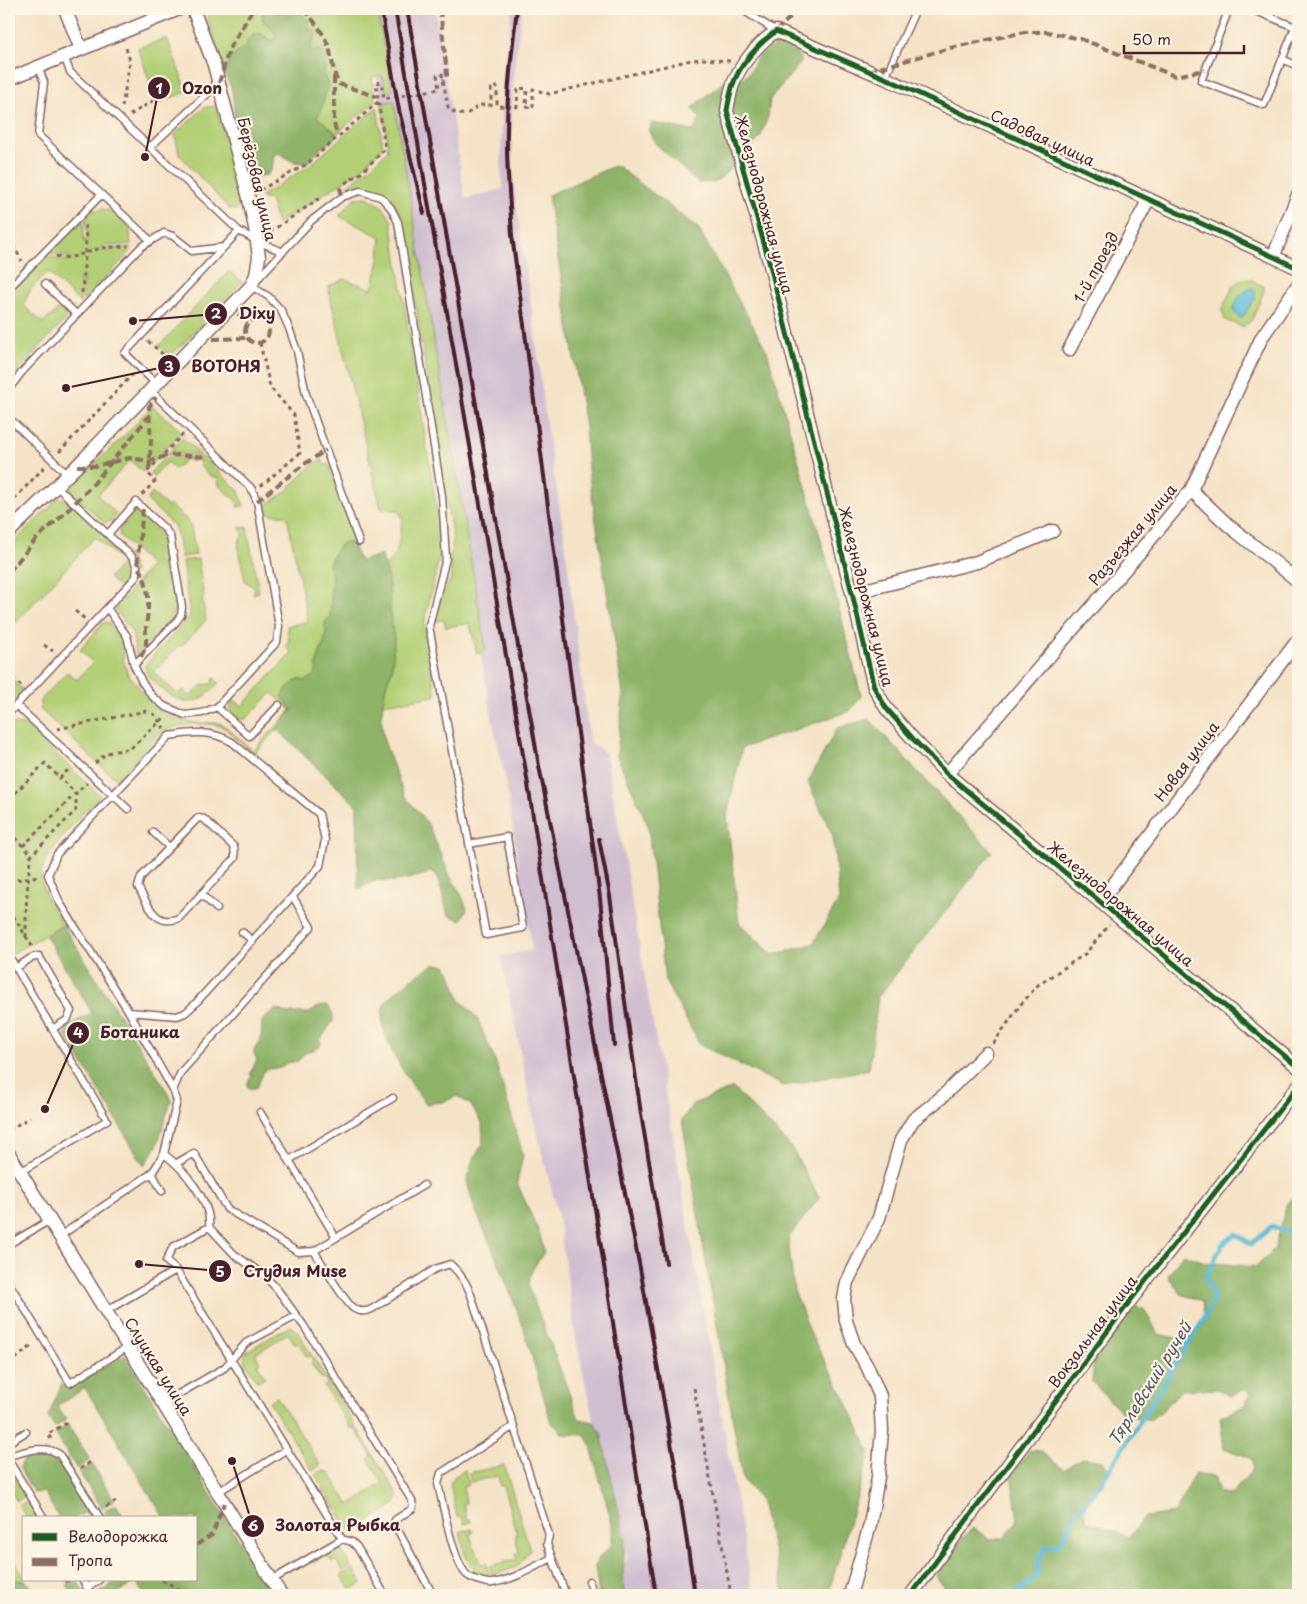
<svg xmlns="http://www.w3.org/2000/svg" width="1307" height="1604" font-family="'Playpen Sans',sans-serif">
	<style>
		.industrial { fill: #cfbdd0 }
		.green { fill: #b2cf76; stroke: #7e7750 }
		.forest { fill: #8db267; stroke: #6c6849 }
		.water { fill: #59b7d7; stroke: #526b81 }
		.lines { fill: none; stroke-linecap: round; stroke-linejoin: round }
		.stream { stroke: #59b7d7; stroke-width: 5 }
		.service-casing { stroke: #866361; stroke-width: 9 }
		.minor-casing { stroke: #866361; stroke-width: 15 }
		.path { stroke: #866361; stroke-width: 3; stroke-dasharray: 4 4; stroke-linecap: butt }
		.service { stroke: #fff; stroke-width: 6 }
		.minor { stroke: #fff; stroke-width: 12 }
		.rail { stroke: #4a1f2b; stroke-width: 4 }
		.quiet { stroke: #8d6e63; stroke-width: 4; stroke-dasharray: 8 4; stroke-linecap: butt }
		.cycleway-casing { stroke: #fcf5e5; stroke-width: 8 }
		.cycleway { stroke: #1b5e20; stroke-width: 5 }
		.labels { text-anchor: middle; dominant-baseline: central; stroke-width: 4.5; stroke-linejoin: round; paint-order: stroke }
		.street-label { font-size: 15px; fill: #4a1f2b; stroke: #fcf5e5 }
		.water-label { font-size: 16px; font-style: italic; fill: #4f5467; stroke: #fcf5e5 }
		.leader { fill: none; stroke: #4a1f2b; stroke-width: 2 }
		.callout-dot { fill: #4a1f2b; stroke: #fcf5e5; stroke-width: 2 }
		.mark-label { font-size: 15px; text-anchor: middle; font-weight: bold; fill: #fff }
		.callout-label { font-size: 16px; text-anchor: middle; font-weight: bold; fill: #4a1f2b; stroke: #fcf5e5; stroke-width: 4.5; stroke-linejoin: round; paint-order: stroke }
	</style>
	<rect width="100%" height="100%" fill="#fcf5e5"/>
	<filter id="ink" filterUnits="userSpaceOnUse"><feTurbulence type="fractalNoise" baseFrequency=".02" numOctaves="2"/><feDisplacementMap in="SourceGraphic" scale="10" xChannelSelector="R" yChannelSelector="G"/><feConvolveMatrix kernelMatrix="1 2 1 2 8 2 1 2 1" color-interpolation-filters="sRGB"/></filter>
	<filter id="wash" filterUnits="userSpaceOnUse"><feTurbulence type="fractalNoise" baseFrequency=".0096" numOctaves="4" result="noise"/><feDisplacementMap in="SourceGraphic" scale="20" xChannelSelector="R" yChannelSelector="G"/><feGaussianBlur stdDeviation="1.12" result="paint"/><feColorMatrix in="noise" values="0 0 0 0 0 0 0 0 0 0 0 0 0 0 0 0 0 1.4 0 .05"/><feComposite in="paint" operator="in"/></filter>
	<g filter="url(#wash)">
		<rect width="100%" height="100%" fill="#f4e2c6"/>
		<path class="industrial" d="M365,9H435L465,199L503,189L501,167L503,78L512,9H522L513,77L512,107V140L515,196L531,303L547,430L563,528L589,738L590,744L598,747L606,754L753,1595H624L620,1571L628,1558L600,1451L576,1340L558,1215L535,1125L501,956L532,950L504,772L495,733L400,211Z"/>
		<path class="green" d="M209,9H264L262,12L263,21L271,27L277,36L271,41L262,34L246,50L230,59L224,74L208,19L207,11Z
			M297,9H377L393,91L386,93L382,75L372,77L375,102L336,134C329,125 325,124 317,117L321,109L328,85C323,76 323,71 327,62L310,54V48L315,37C308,29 304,13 297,9Z
			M167,38L187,92L157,103L138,48Z
			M394,101L486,650L477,654L470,623L446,627L444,620L435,621L441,597L452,576L450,561L453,540L403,225C394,192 380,189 348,185L372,166L388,150L382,103Z
			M216,106L241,196L237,210L229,209L179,154L175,134L205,107Z
			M377,107L383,147L358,172L277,224L270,199H263L261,196L309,166Z
			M367,197L383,207L391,220L441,537V548L424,624L436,696L383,704L386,685L392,670L394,639L390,615L389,586L385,567L397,551L403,519L398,510L381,509L328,287L344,279L372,289L379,260L381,237L339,216L355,198Z
			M104,209L114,212L129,225L131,244L100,247L103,250L131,247L127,255L83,301V275L81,278L80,303L48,272L31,289L23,305L43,323L59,309L66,316L65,320L9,380V294L47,256L67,260L70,257L49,253L83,220L84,242L88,238L85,218L93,210Z
			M229,271L242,282L170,357L159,346Z
			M1242,279L1252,280L1263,286L1264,291L1252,320L1243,327L1225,320L1222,309L1234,285Z
			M153,407L182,432L143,472L130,460L98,495L116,514L111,521L105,523L73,494L68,485L70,486C89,468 109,451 128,432C137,424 143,413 153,407Z
			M183,438L201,455L179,453L167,454Z
			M179,456L204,458L239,491L244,506L237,507L239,503L219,486L218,478C208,477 201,470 199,460H189L186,459L175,469L167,462L153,477L150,473L164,458Z
			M322,459L325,466L329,464L356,542L341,544L331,559L332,574L330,617L325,623C328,642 323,642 318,658C315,670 320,675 305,681L292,710L277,729L254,754L225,728C207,720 175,724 159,734L117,779L106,771L41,710L40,701L67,672L77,680L93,662L80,650L104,622L109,623L123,641V659L128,675L159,710L176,719L197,723H219L225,726L253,751L291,710L272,693L246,719H236C230,714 229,709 232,701H236L242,706L292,653L286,647L289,640L287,626L308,621L287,516L266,513L265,503C282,502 303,469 322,459Z
			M152,493L168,507L170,505L187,520L191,528L196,555L181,557L177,533L174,526L147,500Z
			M58,497L68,501L130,558L134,572L120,588L109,578L123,562L95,537L9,630V549C21,535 34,521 48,509C52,506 54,501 58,497Z
			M136,511L163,536L176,607L173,615L169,621L136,655L132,632L115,609L151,565L119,535L120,528Z
			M247,527L259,592L253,594L255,588L245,581L238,543L244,533L239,528Z
			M198,559L204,597L202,598L206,620L181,647L179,645L154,672L177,694L183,690L191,696L202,685L212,684L214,678L219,683C198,707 184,708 160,687C153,680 146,676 145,665L190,616L182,561Z
			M13,681L24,691L9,708V685Z
			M10,724L26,725L100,796C85,812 41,855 41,876C42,894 54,910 63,925L13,953L9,948V725Z
			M290,1326L297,1331L398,1495L395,1504L358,1529H351L347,1527L315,1475L324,1470L325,1472L328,1471L349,1505L383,1483L368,1459L372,1456L354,1427L351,1429L324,1386L328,1384L324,1378L321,1379L311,1363L313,1361L310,1356L307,1357L298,1342L295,1344L288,1333L255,1354L260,1362L257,1364L265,1377L257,1381L245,1361L244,1358L247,1351Z
			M277,1397L320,1465L313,1471L269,1402Z
			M504,1465L530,1550L517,1567L492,1575L490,1566L517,1559L516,1554L519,1553L515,1534H517L503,1486H500L498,1476L471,1482L469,1473Z
			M9,1469L25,1496L17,1501L9,1488Z
			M465,1470L468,1485L463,1487L466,1503L463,1504L467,1519H470L471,1522L464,1524L462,1516L457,1517L450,1484L454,1477Z
			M28,1501L38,1518H27L19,1506Z
			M472,1529L473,1533L470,1534L474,1549H476L481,1564L487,1563L489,1575C464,1569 465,1553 460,1531Z
			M336,1546H339L351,1566L343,1571L336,1560L332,1562L327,1554L313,1563V1560L328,1551L330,1552Z
			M9,1552L24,1577V1580L26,1581L9,1579Z
			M353,1568L362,1583L353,1589L351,1587L349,1588L341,1575Z"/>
		<path class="forest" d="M264,9H297L308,20V28L310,31L313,29L316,33L312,42L310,53L316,49L322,50L327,62C323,71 323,75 328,85L321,109L317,117C325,124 329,125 336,134L333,140L320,149L307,163C292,163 290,160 279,153L274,155L272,169L267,175L252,177L246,152L236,132L233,97L231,87L224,74L230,59L241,49L246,50L247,41L254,34H262L270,41L277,37L271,27L263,21L262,12Z
			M776,45L791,48L802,61L770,99L768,116L760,138L723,176L714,182L698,183L655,143L649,132L652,123L693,131L700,118L692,108L723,82L746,77L759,56Z
			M616,165L698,228L767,351L829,568L861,696L850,711L742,748L727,816L739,923L773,955L813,944L839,900L833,836L808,782L837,728L869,719L992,852L878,997L869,1069L784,1086L700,1045L665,981L648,825L617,756L623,694L588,470L585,427L548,195Z
			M346,542L352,544L360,561L382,555L389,586L390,615L394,639L392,670L386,685L381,717L384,741L404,795L428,824L450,876L461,894L467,909L461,920L448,915L437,875L431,871L426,874L408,879L395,881L377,880L358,889L357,806L277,729L292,710L282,696L288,687L298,679L305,681C320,675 315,669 318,658C323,642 328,642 325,623L330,617L332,575C324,563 335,553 341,544Z
			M63,925L170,1096L171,1100L157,1146L144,1166L65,1034L71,1024L92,1013L46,936Z
			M435,964L445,965L450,971L460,1000L477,1018L495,1060L523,1155L517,1183L540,1235L544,1252L532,1270L528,1285L579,1419L594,1422L601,1433L625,1539L623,1570L624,1595H599L595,1567L598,1559L612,1544V1524L590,1443L584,1435L563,1434L551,1422L523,1326L499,1264L474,1207L467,1182L472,1162L483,1143L482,1124L471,1105L457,1096L443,1102L426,1104C411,1084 373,1031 384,1005C389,994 424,970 435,964Z
			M326,1005C331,1008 334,1015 333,1021L320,1040L321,1044L320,1047L305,1053L298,1061L286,1063L281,1068L265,1069L257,1087L250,1089L247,1086L248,1082L252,1076L250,1073L257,1060C249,1047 259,1048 261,1038C262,1032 261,1027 262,1021L276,1009L289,1014L293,1013H310L319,1006Z
			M733,1088L792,1148L819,1198L788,1238L794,1290L812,1337L844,1396L870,1452L828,1595H785L760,1499L743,1480L682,1120L693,1104Z
			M1298,1192V1595H958L945,1588L936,1576L965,1535L973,1528L989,1539L1005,1538L1018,1519L1011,1475L1030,1450L1040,1451L1064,1470L1081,1458L1103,1461L1110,1471L1083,1510L1087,1521L1129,1537L1145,1517L1175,1513L1195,1473L1214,1476L1219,1492L1231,1495L1253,1469L1252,1459L1224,1448L1220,1417L1244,1406L1250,1394L1245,1389L1230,1396L1218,1389L1181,1390L1164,1409L1150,1420L1124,1415L1092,1382L1095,1354L1133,1306L1144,1309L1158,1334L1186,1340L1204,1321L1202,1301L1181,1294L1168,1276L1183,1254L1205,1262L1256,1267L1275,1248L1287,1203Z
			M125,1355L273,1595H144L136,1582L114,1595H96L118,1580H196V1518H164L85,1388L57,1406L66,1420L55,1427L48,1417L62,1383L67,1389Z
			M68,1425L90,1460L77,1469L55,1433Z
			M27,1458C34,1457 47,1455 54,1459C66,1467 85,1504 93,1518H89L85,1512L76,1518H59L44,1492L34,1493L23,1475L20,1467L23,1461Z
			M92,1464L114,1500L102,1508L79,1472Z
			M116,1504L124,1518H108L104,1511Z
			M9,1579L26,1581L35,1595H9Z
			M74,1580H77L85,1595H74L67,1585Z"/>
		<path class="water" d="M1252,288L1255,291V299L1242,318L1238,317L1233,310C1236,299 1241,292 1252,288Z"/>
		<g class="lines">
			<path class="stream" d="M1012,1595L1037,1577L1038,1563L1045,1546H1057L1064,1538L1071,1519L1101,1483L1201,1324L1214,1298L1206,1277L1222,1245L1236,1234L1251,1244L1272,1226L1289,1233L1298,1219"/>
		</g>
	</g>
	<g filter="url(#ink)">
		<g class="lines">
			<g class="service-casing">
				<path id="service" d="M741,9L776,31
					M1229,9L1201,81L1264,105L1295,27L1251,9
					M64,56L70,72L239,231L257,241L283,252
					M1282,59L1298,66
					M38,67L44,82L38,135L151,241
					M885,78L916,9
					M150,147L219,83
					M45,284L76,314
					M9,288L101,195
					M156,384L125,353L239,231
					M9,389L22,372L141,247L164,233L173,236L192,251L224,247
					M9,418L68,475
					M108,534L136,502L165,529L170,536L182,607L181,615L176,622L134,665L142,682L152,696L164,706L185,715L202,713L217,707L277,642L279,626L257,501L251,488L150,390
					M359,542L306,394L297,351L289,328L281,310L269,297L251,286L311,221L342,197L360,191L381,197L391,208L398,222L442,496L446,558L429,626L486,935L523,928L507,837L469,844
					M107,608L127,636L134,665
					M16,705L128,809
					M217,707L249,736L279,705
					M9,713L136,577L137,566L132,557L56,486
					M198,818L204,819L234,847L235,858L179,918C155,928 148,904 138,887L141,877Z
					M153,832L169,847
					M201,894L217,909
					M242,932L253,941
					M9,956L107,1120L20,1172
					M16,968L31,958L39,956L71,1011L67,1020L52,1029
					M129,1012L177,1016L185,1013L194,1005L320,866L325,840L319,814L232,742C211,730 192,732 169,736L57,854L48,875L60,903L129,1012L173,1090
					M260,1112L289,1160
					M164,1154C183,1168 212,1202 209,1227L234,1254L265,1276L277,1289L304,1326L412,1501L413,1507L412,1509L395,1520V1525L433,1595
					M177,1163L194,1153L227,1209L298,1252L314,1251C323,1264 343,1300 353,1308C359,1312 366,1312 372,1309L435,1269L450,1264C462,1275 468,1285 473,1301L549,1535L547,1544L566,1595
					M152,1173L162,1191
					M60,1236L152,1173L164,1154L177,1101L173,1090L181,1072L311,927L293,897
					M336,1238L289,1160L393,1098
					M9,1244L50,1220
					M314,1251L424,1185
					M176,1270L166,1261L173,1247L209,1227
					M9,1283L70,1383L128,1347
					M106,1311L176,1270L342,1539L352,1542L357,1547L385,1595
					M163,1403L224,1368L246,1343L296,1316
					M514,1426L441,1473L438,1484C443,1504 453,1562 467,1575C472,1579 487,1584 492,1583C514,1580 533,1567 552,1558
					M9,1442L26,1432
					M9,1456C24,1452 44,1444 59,1454L100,1518
					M9,1461L44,1518
					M218,1492L286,1450
					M83,1580L90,1595
					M272,1580L342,1539
					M589,1581L594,1595
					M88,1587L99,1580"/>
			</g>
			<g class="minor-casing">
				<path id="minor" d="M65,9L81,49
					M9,79L179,9
					M1274,255L1298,195
					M1298,268L885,78L776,31C758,44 739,65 732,87C730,95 728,103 727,111L770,265L852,593L874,687L886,708L914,740L947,774L1298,1067
					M1069,350L1149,199
					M1191,490L1228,525L1298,581
					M9,532L77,466L251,286L256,275L259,257L255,228L248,194L214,65L193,9
					M852,593L977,562L1053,531
					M947,774L1145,546L1191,490L1262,337L1298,285
					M1100,902L1298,640
					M9,1154L281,1595
					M850,1595L870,1525L878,1477L882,1431L880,1396L868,1368L854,1344L846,1321L844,1299L847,1282L879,1218L901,1140L913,1120L942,1097L986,1053
					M911,1595L1130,1301L1298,1086"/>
			</g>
			<path class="path" d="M122,107L130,61L125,45
				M130,115L156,99
				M345,183L361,173L385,149L376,83L381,82L384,99L439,89L437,75L442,74L448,107C458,118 469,116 478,105H491V87H497V106L517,107L518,88L527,89L526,107L533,108V89L549,94L691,60L703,59L730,61
				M260,190L307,164L378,102
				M270,232L320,198
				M9,238L22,261
				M56,256L69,258L101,248L128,246
				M82,293L86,240L85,225
				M148,341L166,357
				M260,343L270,387L294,415L300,453L262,485L261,484
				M59,452L132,375
				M142,495L155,481L147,472L183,434
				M9,505L46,465
				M75,611L85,619
				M44,645L53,651
				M12,679L15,680L21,686
				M153,713L164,728
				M57,729L151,710
				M95,763L107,753L131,748L165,717
				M9,799L45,763L60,778
				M9,832L32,855
				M23,846L76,793L60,778L69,769
				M9,881L38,876
				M9,909L32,946
				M26,937V908L30,857L76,810V793L87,783
				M993,1044L1021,1004L1038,985L1085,954L1109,925
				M9,1130L30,1117
				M9,1344L17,1357
				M9,1364L34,1344
				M694,1388L731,1595
				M51,1439L48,1434L68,1422
				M80,1469L92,1461
				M106,1507L116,1501
				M162,1580L190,1595
				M65,1582L69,1580"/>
			<use href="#service" class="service"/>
			<use href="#minor" class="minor"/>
			<path class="rail" d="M381,9L399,110L424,213
				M395,9L526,772L656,1595
				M407,9L539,766L640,1268L677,1476L695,1595
				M517,9C512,49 507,90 507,131C506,166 510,201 512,235L600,898L614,1045
				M599,839L610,896L641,1114L666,1263"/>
			<path class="quiet" d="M304,9C313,20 323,32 328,45C333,58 332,72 339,84L378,97
				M440,9L447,74V77L443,80
				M776,31L799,9
				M869,71L950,48L1025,32H1048L1081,39L1175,76L1205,70
				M334,76V123L337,136
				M219,83L229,49L253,9
				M340,187L342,197
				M238,314L247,324
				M245 331a12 12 0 1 1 24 0a12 12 0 1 1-24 0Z
				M213,339L247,338
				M77,466H95L130,458L150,461L166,456L178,455L206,457
				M149,470L151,442L149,407L156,397
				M257,501L303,465L326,450
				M9,572L37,538L64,514L95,482L149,416
				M141,657C149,642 145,642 146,627C149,605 151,584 137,566L143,509
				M196,1545L212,1535L224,1503"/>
			<g class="cycleway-casing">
				<path id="cycleway" d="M1298,268L885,78L776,31C758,44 739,65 732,87C730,95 728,103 727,111L770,265L852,593L874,687L886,708L914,740L947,774L1298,1067
					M911,1595L1130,1301L1298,1086"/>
			</g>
			<use href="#cycleway" class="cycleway"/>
		</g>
	</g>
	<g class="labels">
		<g class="street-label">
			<text transform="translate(1043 137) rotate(25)">Садовая улица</text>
			<text transform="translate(258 179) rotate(77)">Берёзовая улица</text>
			<text transform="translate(765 204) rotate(75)">Железнодорожная улица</text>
			<text transform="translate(1095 267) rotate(-62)">1-й проезд</text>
			<text transform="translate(1132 534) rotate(-50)">Разъезжая улица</text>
			<text transform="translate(867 596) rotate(76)">Железнодорожная улица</text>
			<text transform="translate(1186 761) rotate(-53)">Новая улица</text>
			<text transform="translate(1121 903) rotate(40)">Железнодорожная улица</text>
			<text transform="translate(1092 1331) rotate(-53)">Вокзальная улица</text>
			<text transform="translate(159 1366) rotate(58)">Слуцкая улица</text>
		</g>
		<g class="water-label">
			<text transform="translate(1149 1383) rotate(-58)">Тярлевский ручей</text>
		</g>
	</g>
	<path class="leader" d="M145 157L159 88M133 321L216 314M66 388L169 366M45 1109L78 1033M139 1264L220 1271M232 1461L253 1526"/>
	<g class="callout-dot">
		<circle cx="145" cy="157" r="5"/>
		<circle cx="133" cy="321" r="5"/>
		<circle cx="66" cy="388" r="5"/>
		<circle cx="45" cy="1109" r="5"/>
		<circle cx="139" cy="1264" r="5"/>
		<circle cx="232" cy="1461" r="5"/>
		<circle cx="159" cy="88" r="12"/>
		<circle cx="216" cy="314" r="12"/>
		<circle cx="169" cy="366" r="12"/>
		<circle cx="78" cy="1033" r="12"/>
		<circle cx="220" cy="1271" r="12"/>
		<circle cx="253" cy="1526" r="12"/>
	</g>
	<g class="mark-label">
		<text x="159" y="94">1</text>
		<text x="216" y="319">2</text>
		<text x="169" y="372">3</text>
		<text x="78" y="1038">4</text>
		<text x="220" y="1277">5</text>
		<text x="253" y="1531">6</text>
	</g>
	<g class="callout-label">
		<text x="202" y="94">Ozon</text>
		<text x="257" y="319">Dixy</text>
		<text x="226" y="372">ВОТОНЯ</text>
		<text x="140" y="1038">Ботаника</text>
		<text x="295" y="1277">Студия Muse</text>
		<text x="338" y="1531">Золотая Рыбка</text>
	</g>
	<rect width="1307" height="1604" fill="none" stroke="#fcf5e5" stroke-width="30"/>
	<rect x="22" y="1516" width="175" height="65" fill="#fcf5e5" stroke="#b59f9b"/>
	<rect x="32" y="1533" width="25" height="8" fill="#1b5e20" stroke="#b59f9b"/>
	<text x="68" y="1542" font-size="15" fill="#4a1f2b">Велодорожка</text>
	<rect x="32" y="1558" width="25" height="8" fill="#8d6e63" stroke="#b59f9b"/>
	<text x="68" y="1566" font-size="15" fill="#4a1f2b">Тропа</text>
	<path d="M1124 45v8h120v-8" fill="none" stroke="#4a1f2b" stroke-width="2.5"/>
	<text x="1132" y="45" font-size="15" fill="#4a1f2b" stroke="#fcf5e5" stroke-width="4" paint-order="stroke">50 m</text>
</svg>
